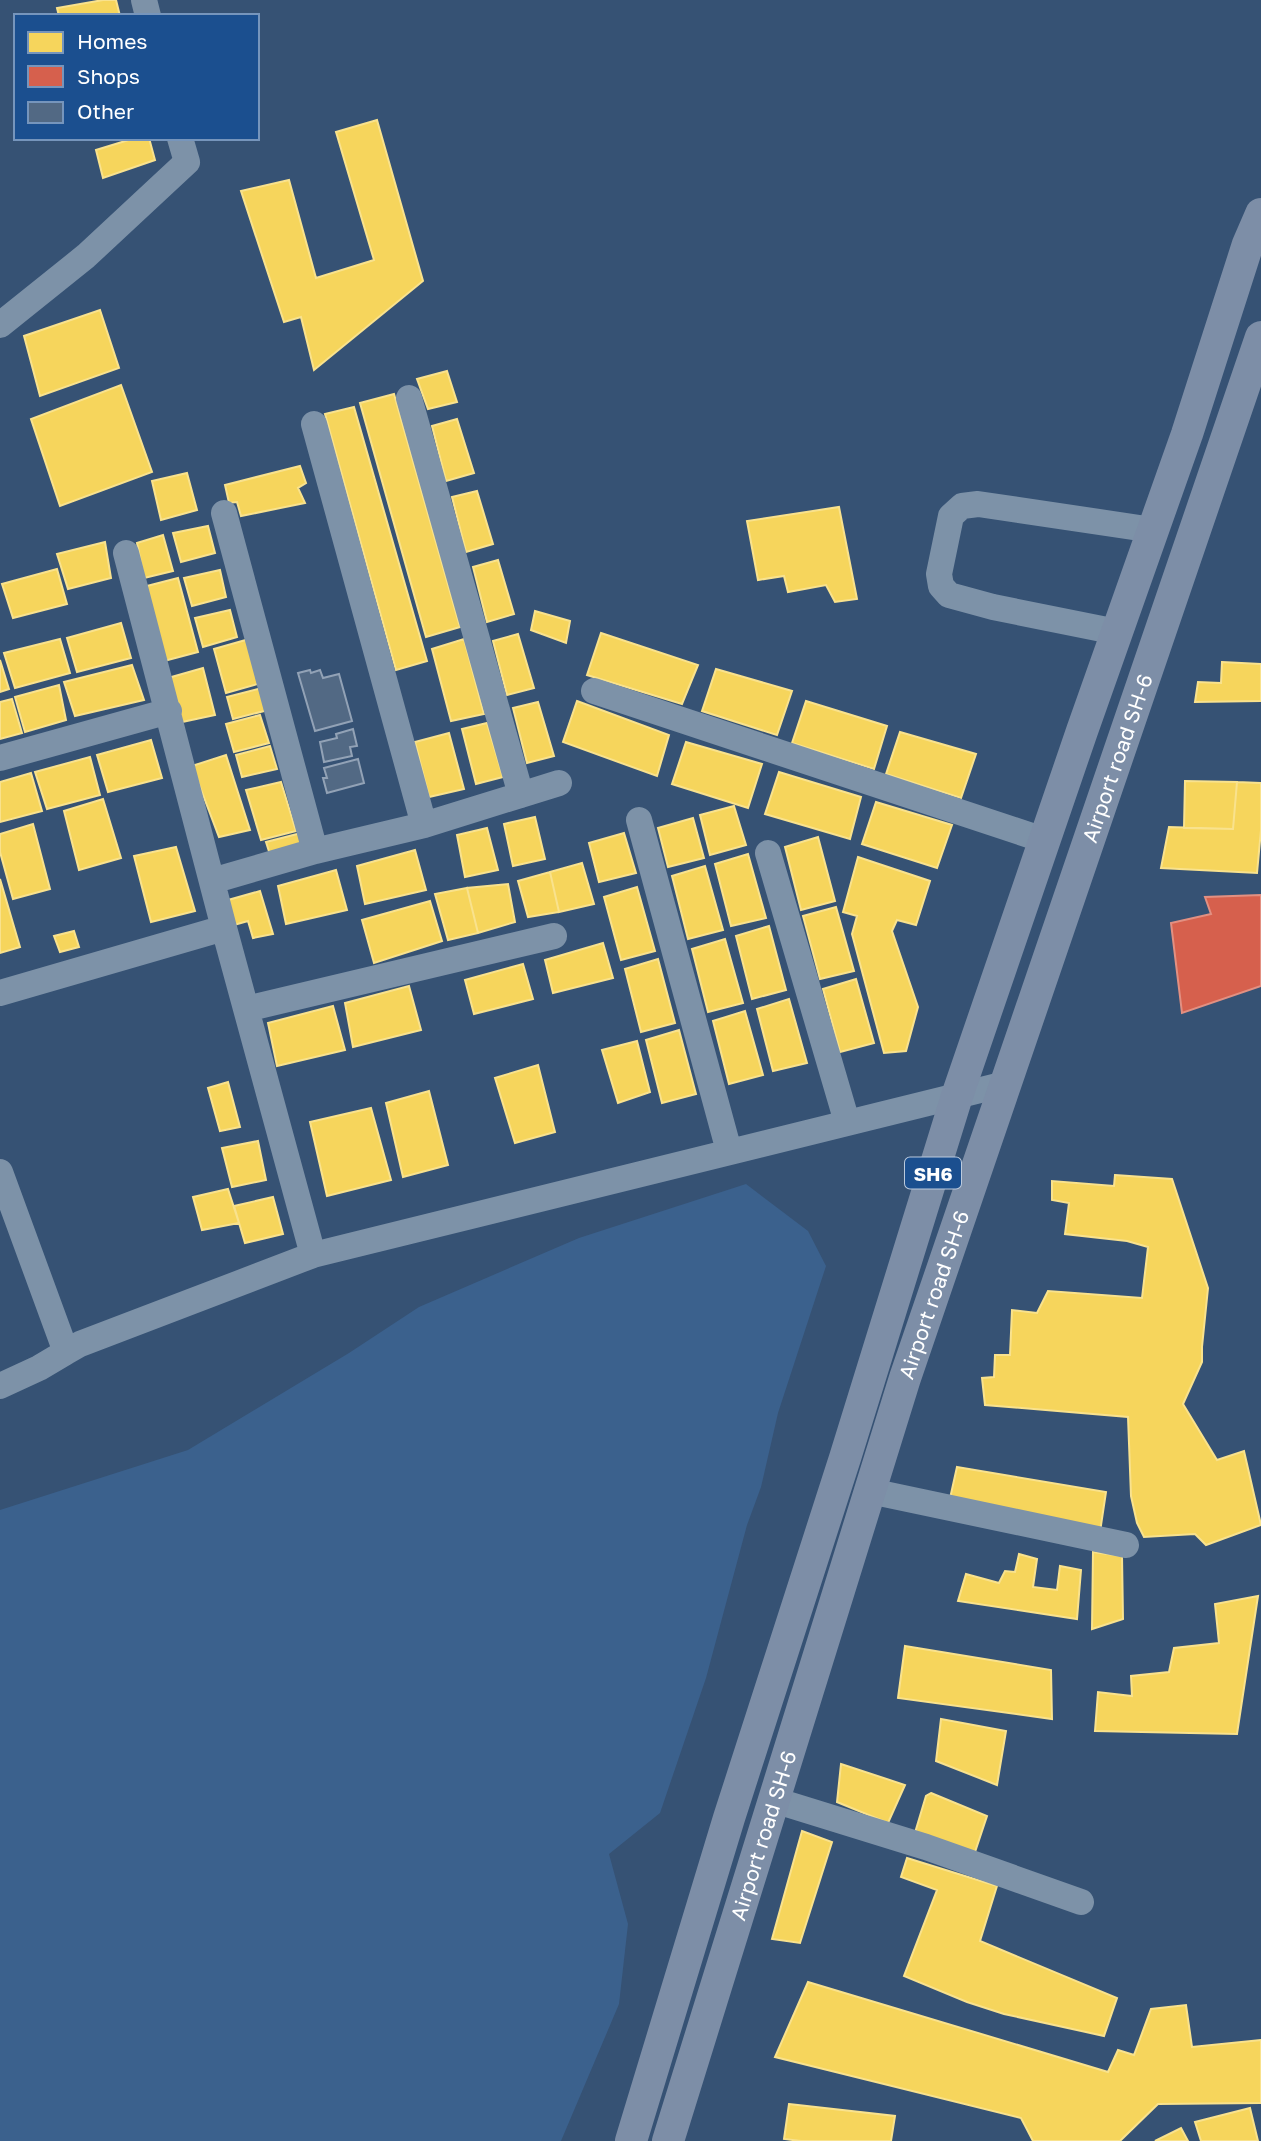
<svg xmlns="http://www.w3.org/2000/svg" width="1261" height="2141" font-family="'Golos Text',sans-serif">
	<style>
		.water { fill: #3b618d }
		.homes { fill: #f6d55c; stroke: #f9e28d; stroke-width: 2 }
		.shops { fill: #d6604d; stroke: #e29082; stroke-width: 2 }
		.building { fill: #526984; stroke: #92a2b6; stroke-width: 2 }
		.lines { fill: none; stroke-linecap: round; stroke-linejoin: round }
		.minor { stroke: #7d92a8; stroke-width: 26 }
		.major { stroke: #7d8ea7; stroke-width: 32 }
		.labels { text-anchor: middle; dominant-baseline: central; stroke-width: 7; stroke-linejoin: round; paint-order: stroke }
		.shield { fill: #1b4f8f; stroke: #bbcadd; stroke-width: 2 }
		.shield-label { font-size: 19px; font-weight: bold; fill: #fff }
		.street-label { font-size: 21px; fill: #fff; stroke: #1b4f8f }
	</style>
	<rect width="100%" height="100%" fill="#365274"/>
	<path class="water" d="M746,1184L808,1231L826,1266L778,1413L761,1487L747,1525L706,1678L660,1813L609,1854L628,1924L619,2004L561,2141H0V1510L188,1450L349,1353L419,1307L579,1238Z"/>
	<path class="homes" d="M103,0H116L120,16H59L57,8Z
		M377,120L423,281L314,370L301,317L284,322L241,191L289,180L316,278L374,260L336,132Z
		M135,138H149L155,160L103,178L96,150Z
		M100,310L119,368L40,396L24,336Z
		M447,371L457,402L428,409L417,379Z
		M121,385L152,472L60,506L31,419Z
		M394,394L460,627L426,637L360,403Z
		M354,407L427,661L396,670L325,414Z
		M457,419L474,473L446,481L432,426Z
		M300,466L306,483L298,488L305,503L241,516L237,502L229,503L225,485Z
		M187,473L197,510L161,520L152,481Z
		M477,491L493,544L466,552L452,497Z
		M839,507L857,599L835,602L826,585L788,592L784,576L758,580L747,521Z
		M208,526L215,553L181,562L173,533Z
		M163,535L173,571L144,578L137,543Z
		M105,542L111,578L68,589L57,554Z
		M498,560L514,614L487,622L473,567Z
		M57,569L67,604L13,618L2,584Z
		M220,570L226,597L192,606L184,578Z
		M178,578L198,652L164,661L143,587Z
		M230,610L237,637L203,647L195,618Z
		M535,611L570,621L566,643L531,630Z
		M121,623L131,658L77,672L67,638Z
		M601,633L698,665L682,704L587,675Z
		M518,634L534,688L507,695L493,641Z
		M60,639L70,673L15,688L4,653Z
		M249,639L261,683L226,693L214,649Z
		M464,639L484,714L451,721L432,649Z
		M0,660L9,689L0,692Z
		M1222,662L1261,664V701L1195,702L1198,682L1221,683Z
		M132,665L144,700L75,716L64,682Z
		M203,668L215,715L182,722L168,678Z
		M716,669L792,691L777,735L702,711Z
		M59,685L66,720L25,732L15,697Z
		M262,688L268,710L233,719L227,697Z
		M12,699L22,733L0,739V702Z
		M577,701L669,735L657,776L563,742Z
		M806,701L887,726L874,769L792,743Z
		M538,702L554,756L527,763L513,708Z
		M260,715L269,743L234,752L226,724Z
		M487,723L503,777L476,784L462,729Z
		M900,732L976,754L961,798L886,774Z
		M449,733L464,789L429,797L415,742Z
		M151,740L162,778L108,792L97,755Z
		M686,742L762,764L748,808L672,784Z
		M270,746L277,769L242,777L236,755Z
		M226,755L250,830L219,837L192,766Z
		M90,757L100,795L47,809L35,772Z
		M779,772L861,797L850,839L765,814Z
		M31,773L42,811L0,822V782Z
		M1185,781L1237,782L1233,829L1184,828Z
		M281,782L296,831L261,840L246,790Z
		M1237,782L1261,783V830L1257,873L1161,868L1169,827L1233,829Z
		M103,799L121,858L79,870L64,811Z
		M876,802L952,825L937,868L862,844Z
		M734,806L746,845L710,855L700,815Z
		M535,817L545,859L513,866L504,824Z
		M693,818L704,858L668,867L658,828Z
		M33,824L50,889L13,899L0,852V834Z
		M487,828L498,870L465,877L457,835Z
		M301,833L306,851L272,861L266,842Z
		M624,833L636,873L599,882L589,843Z
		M818,837L835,901L801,910L785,847Z
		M176,847L195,911L151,922L134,856Z
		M415,850L426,890L365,904L357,866Z
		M748,854L766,918L731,926L715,864Z
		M858,857L930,881L916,925L897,920L892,931L918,1007L906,1051L884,1053L852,934L857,916L843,912Z
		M582,863L594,904L559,912L550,872Z
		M705,866L723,930L688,939L672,876Z
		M336,870L347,910L286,924L278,886Z
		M550,872L559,912L528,917L518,881Z
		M0,879L20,947L0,953Z
		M508,884L515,922L478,933L467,888Z
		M637,887L655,951L621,960L604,897Z
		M467,888L478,933L448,940L435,894Z
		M260,891L273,934L253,938L248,921L234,925L228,900Z
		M430,901L442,941L374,963L362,920Z
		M836,907L854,971L820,979L803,916Z
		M769,926L786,990L752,999L736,936Z
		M74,931L79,947L60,952L54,936Z
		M725,939L743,1003L708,1012L692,949Z
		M603,943L613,978L553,993L545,960Z
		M658,959L675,1023L641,1032L625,969Z
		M523,964L533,999L474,1014L465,980Z
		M856,979L874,1043L840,1052L823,989Z
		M409,986L421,1030L353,1047L345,1003Z
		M789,999L807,1063L773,1071L757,1009Z
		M333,1006L345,1050L277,1066L268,1023Z
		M745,1011L763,1075L729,1084L713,1021Z
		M679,1030L696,1094L662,1103L646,1040Z
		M637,1041L650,1092L618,1103L602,1050Z
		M538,1065L555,1132L515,1143L495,1078Z
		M228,1082L240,1127L220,1131L208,1088Z
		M429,1091L448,1165L403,1177L386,1103Z
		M371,1108L391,1180L327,1196L310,1122Z
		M258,1141L266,1180L232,1187L222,1148Z
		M1115,1175L1172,1179L1208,1288L1202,1347V1362L1183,1404L1217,1460L1244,1451L1261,1525L1206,1545L1195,1534L1144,1537L1137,1523L1131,1496L1128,1417L985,1405L982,1378L994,1377L995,1355H1010L1012,1310L1037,1313L1048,1291L1142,1298L1148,1247L1127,1241L1065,1234L1069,1203L1052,1200V1181L1114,1186Z
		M228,1189L239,1223L202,1230L193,1197Z
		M273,1197L283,1234L245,1243L234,1206Z
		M957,1467L1106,1492L1100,1532L949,1503Z
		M1093,1552L1122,1556L1123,1619L1092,1629Z
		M1019,1554L1037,1559L1033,1587L1057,1590L1060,1566L1081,1570L1077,1619L958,1601L966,1574L999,1583L1005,1571L1015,1572Z
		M1258,1596L1237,1734L1095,1731L1098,1692L1132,1696L1131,1676L1169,1672L1174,1648L1219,1643L1215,1604Z
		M905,1646L1051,1670L1052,1719L898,1698Z
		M941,1719L1006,1731L997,1785L936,1761Z
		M841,1764L905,1785L888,1823L837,1802Z
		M931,1793L987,1816L974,1855L914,1836L926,1796Z
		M802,1831L832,1842L800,1943L772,1939Z
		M907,1858L997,1886L980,1941L1117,1998L1104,2036L1004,2014L967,2002L904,1976L937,1890L901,1877Z
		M808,1982L1108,2072L1118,2050L1134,2055L1151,2009L1186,2005L1192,2047L1261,2040V2103L1158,2104L1120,2141H1033L1021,2118L775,2057Z
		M789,2104L895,2116L891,2141H801L784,2139Z
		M1250,2108L1258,2141H1201L1195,2122Z
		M1181,2128L1188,2141H1155Z"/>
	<path class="shops" d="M1261,895V986L1182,1013L1171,923L1211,914L1205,897Z"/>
	<path class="building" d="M310,670L311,673L320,670L323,678L339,674L352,721L315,731L298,673Z
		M353,729L357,746L350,747L352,756L324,762L320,742L337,738L336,734Z
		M358,759L364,783L327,793L323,778H327L324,768Z"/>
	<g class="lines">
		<path class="minor" d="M144,0L148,16
			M0,325L86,256L187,162L180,138
			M409,398L521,795
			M314,424L424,825
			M224,513L315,851
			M126,553L224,928
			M1117,632L993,607L949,595L941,586L939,574L951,516L962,506L978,504L1153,530
			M594,691L1044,840
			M0,758L169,711
			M639,820L729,1151
			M768,853L847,1122
			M212,881L315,851L424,825L559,783
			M0,993L224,928L313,1255L1005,1084
			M246,1009L554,936
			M0,1172L66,1352L39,1368L0,1386
			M66,1352L80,1344L313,1255
			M870,1491L1126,1545
			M774,1800L926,1847L1081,1902"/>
		<g class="major">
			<path d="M631,2141L729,1818L845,1458L957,1096L1082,731L1187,434L1248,244L1261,214"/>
			<path id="s1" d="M668,2141L905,1378L1261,337"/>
		</g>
	</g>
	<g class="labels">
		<rect class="shield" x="905" y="1157.5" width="56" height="31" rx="5"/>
		<g class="shield-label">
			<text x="933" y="1173">SH6</text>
		</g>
		<g class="street-label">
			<text stroke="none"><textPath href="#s1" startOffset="1454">Airport road SH-6</textPath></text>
			<text stroke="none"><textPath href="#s1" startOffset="887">Airport road SH-6</textPath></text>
			<text stroke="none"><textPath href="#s1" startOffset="320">Airport road SH-6</textPath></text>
		</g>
	</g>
	<rect x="14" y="14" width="245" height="126" fill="#1b4f8f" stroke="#7695bc" stroke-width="2"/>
	<rect x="28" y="32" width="35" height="21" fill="#f6d55c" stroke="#7695bc" stroke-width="2"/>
	<text x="77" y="49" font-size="21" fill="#ffffff">Homes</text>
	<rect x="28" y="66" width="35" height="21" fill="#d6604d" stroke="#7695bc" stroke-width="2"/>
	<text x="77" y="84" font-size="21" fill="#ffffff">Shops</text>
	<rect x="28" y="102" width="35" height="21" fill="#526984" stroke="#7695bc" stroke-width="2"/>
	<text x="77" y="119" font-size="21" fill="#ffffff">Other</text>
</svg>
